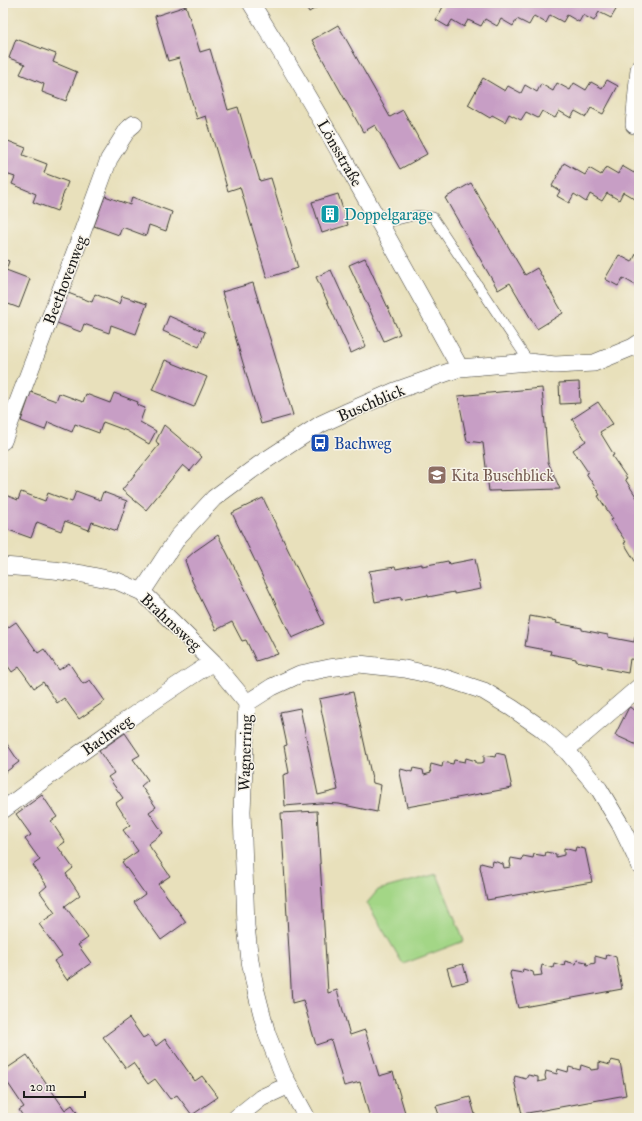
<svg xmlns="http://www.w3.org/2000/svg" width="642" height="1121" font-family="'IM FELL Great Primer',serif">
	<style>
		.green { fill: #a3d686; stroke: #607951 }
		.building { fill: #c79ec5 }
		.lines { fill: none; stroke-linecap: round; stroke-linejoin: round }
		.lane-casing { stroke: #3b3934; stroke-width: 10 }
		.street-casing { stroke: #3b3934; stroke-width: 18 }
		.lane { stroke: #fff; stroke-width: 9 }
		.street { stroke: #fff; stroke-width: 17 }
		.labels { text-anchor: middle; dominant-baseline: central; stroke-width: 3; stroke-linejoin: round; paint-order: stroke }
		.street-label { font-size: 16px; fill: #1c1c1c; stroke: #f7f3e8 }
		.culture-label { font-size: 16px; fill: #0d838f; stroke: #f7f3e8; text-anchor: start }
		.transit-label { font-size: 16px; fill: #164399; stroke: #f7f3e8; text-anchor: start }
		.education-label { font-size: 16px; fill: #785e54; stroke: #f7f3e8; text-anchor: start }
	</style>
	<rect width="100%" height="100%" fill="#f7f3e8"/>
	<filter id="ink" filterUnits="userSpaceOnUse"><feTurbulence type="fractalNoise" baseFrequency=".025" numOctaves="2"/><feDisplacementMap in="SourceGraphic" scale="8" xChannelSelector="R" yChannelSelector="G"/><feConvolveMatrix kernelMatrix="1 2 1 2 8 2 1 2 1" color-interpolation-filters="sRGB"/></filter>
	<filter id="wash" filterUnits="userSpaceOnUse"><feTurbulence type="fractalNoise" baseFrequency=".012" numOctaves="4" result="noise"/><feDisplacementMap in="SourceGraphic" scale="16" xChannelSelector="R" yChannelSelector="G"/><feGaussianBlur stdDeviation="0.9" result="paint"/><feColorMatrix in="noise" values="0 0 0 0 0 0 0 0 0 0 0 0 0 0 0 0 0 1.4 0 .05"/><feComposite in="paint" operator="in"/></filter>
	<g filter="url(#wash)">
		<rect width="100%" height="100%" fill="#e8e0bb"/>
		<path class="green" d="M437,874L464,941L403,964L367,903L378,890Z"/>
		<g id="blocks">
			<path class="building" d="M304,3H324L309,12Z
				M445,3H620L611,18L599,12L594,21L583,15L579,22L567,15L563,22L550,15L546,23L534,16L529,25L517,19L513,26L501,19L497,26L485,19L481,26L468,20L464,27L452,20L448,27L436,20Z
				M186,6L200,52L210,49L228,110L238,107L260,181L271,178L298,268L267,278L240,187L228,191L206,116L197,119L179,58L168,61L155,16Z
				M338,25L390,117L403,110L427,154L400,169L375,125L363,132L312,40Z
				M16,39L56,54L53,62L77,72L66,101L42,92L44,84L20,74L25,64L9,58Z
				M483,78L505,91L508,86L521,93L525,85L537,92L541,84L553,91L557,83L570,90L574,83L586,90L591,82L602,88L607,80L618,86L603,114L591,108L586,117L575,111L571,118L559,111L555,118L542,111L538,118L526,112L521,120L509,114L505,122L492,115L490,118L468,105Z
				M3,139L26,148L23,155L47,164L44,173L68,182L57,211L33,202L36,194L12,184L15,177L3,173Z
				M564,163L585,175L589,168L601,175L606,167L618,174L622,166L634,173L639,165V193L635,199L623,192L619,200L607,193L602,201L590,194L586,202L574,194L569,203L557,196L560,191L552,186Z
				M471,183L525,275L537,268L563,313L537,329L510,283L498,290L445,198Z
				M338,194L348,225L322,233L312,202Z
				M105,196L130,205L132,197L172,212L166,231L149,225L146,236L122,227L119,235L94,226Z
				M636,254L639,256V279L635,285L623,278L618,286L605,279L619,255L632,262Z
				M365,258L400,334L384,341L349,265Z
				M3,259L9,261L6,270L30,279L19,308L3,302Z
				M331,270L366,346L351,353L316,277Z
				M253,283L293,415L261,424L222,292Z
				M68,293L92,302L95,294L119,304L122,296L147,304L136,334L111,325L109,333L84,324L81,332L57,323Z
				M169,316L205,332L199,347L163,331Z
				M165,360L207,377L194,407L152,390Z
				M579,382L580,403L560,404L559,383Z
				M542,388L548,462L560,489L489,491L483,443L467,441L458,396Z
				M31,392L56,401L59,393L83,402L86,394L110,403L114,393L138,402L137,405L145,408L140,422L156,431L149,444L127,431L103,422L99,433L75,424L72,432L48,422L45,430L21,421Z
				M598,402L613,424L600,432L614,455L612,456L627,478L625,479L639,501L637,503L639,505V572L636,567L638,566L624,543L626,542L611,520L613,519L598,496L600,495L586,473L588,472L573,450L586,441L572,419Z
				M164,425L202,457L190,471L183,465L146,510L122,490L159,445L156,441Z
				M76,491L100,500L103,492L127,501L117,531L92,522L89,530L65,521L61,531L37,522L31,538L3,528V494L18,500L21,492L45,501L48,493L72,502Z
				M263,498L324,624L292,638L232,513Z
				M218,535L278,654L256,661L246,640L242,641L232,622L216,630L192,581L185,560L195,551Z
				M475,559L481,589L454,594V592L428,597V595L401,600V597L375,602L369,571L395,567L396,569L422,564V566L448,561L449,564Z
				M530,616L557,621L556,623L582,628V630L608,635V637L634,642L635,637H639V660L630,659L628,673L602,668V666L576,661V659L550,654L551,651L525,646Z
				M16,622L38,653L44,649L59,670L69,663L83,684L90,680L105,701L79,719L64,698L57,703L43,682L34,688L19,667L12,672L3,659V631Z
				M353,692L373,783L381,785L377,812L339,804L320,803L285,806L283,775L289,773L284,746L287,745L280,712L300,708L318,795L338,790L319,699Z
				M629,707L639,712V746L615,735Z
				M125,733L140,755L133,759L148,780L141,786L156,807L149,812L163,833L148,844L170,876L158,884L186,922L161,940L134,902L145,894L122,862L138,851L123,830L130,825L116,803L123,798L108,777L114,773L99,751Z
				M5,741L19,762L3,774V742Z
				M496,753L505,755L512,788L407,807L400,773L401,769L412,772L413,768L423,770L424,775L431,773L430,769L431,764L442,767L443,762L453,764L454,760L465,762L466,758L476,761V763H480L484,762V755L495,757Z
				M42,795L57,817L51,821L65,842L58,847L73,868L66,874L80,895L65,906L88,938L78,945L91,963L67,980L54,961L62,956L39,924L55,913L40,892L47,886L33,865L40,860L25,839L31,835L16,814Z
				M317,811L328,993L337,990L350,1035L365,1030L379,1076L393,1072L406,1116L400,1118H370L360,1082L344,1086L331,1040L316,1045L303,1000L292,1003L281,813Z
				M576,847L585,849L592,882L487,900L480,867L481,863L492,866L493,861L503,864L504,868L511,867L510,862L511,858L522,860L523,856L533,858L534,854L545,856L546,852L556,854V857L564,855V848L575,851Z
				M607,954L616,957L622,989L518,1008L510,974L511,971L522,973L523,969L533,972L534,976L542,975L541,970L542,965L553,968L554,963L564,966L565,961L576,964L577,960L586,962L587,965L595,963V956L606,959Z
				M463,964L468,981L452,985L447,968Z
				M129,1018L143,1038L148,1035L156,1046L165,1039L195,1081L202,1076L218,1097L192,1115L177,1095L170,1099L155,1079L148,1084L133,1063L126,1068L103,1037Z
				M27,1055L65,1110L72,1105L81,1118H24L19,1110L24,1107L3,1076V1071Z
				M611,1060L620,1062L626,1095L522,1114L514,1080L515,1076L526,1079L528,1075L538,1077V1082L546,1080L545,1076L546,1071L557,1074L558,1069L568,1072L569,1067L580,1070L581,1065L590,1068L591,1070L599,1069V1062L610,1065Z
				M470,1097L476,1118H440L436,1106Z"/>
		</g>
	</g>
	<g filter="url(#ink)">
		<use href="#blocks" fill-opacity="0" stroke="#3b3934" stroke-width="1"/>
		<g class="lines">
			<g class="lane-casing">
				<path id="lane" d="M381,224L417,215L433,217L529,362"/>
			</g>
			<g class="street-casing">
				<path id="street" d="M251,3C325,122 392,245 460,368
					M639,69L634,125L639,126
					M3,441L75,252L109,159L128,129L134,124
					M3,566L54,570L83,574L117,581L142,592L213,662L247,703
					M142,592L178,537L214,498L260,464L321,424L349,411L395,391L460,368L529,362L555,365L594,363L633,347L639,343
					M247,703L272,687L300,674L329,668L359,664L405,669L445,678L484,691L512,708L541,728L566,750L599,789L620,824L635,855L639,865
					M247,703L242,811L246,926L250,961L256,991L267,1034L283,1074L307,1118
					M566,750L639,687
					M3,810C72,759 141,708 213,662
					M236,1118L261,1098L289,1085"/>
			</g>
			<use href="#lane" class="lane"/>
			<use href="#street" class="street"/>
		</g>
	</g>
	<defs>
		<g id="building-square" transform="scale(1)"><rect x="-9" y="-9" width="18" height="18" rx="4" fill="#0f9aa8" stroke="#f7f3e8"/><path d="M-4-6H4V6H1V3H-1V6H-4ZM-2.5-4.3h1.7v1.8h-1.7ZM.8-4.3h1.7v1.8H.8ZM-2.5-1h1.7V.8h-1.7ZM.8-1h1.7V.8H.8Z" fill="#fff"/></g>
		<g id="bus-square" transform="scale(1)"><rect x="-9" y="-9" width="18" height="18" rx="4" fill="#1a4fb4" stroke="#f7f3e8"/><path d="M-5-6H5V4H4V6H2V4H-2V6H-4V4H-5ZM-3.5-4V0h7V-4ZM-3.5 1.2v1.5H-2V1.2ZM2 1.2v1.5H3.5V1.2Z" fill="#fff"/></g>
		<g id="school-square" transform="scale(1)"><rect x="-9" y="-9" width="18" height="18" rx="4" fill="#8d6e63" stroke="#f7f3e8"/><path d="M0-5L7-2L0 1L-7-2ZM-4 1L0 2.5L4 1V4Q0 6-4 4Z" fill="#fff"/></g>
	</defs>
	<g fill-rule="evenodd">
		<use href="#building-square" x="330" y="214"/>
		<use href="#bus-square" x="320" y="443"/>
		<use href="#school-square" x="437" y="475"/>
	</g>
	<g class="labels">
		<g class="street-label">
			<text transform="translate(340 153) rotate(60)">Lönsstraße</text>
			<text transform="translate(65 280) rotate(-69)">Beethovenweg</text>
			<text transform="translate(371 403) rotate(-23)">Buschblick</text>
			<text transform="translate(171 622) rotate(43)">Brahmsweg</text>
			<text transform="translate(107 735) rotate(-35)">Bachweg</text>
			<text transform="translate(245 753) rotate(-88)">Wagnerring</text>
		</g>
		<g class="culture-label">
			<text x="344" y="214">Doppelgarage</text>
		</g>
		<g class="transit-label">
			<text x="334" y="443">Bachweg</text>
		</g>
		<g class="education-label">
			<text x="451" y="475">Kita Buschblick</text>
		</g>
	</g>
	<rect width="642" height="1121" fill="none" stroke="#f7f3e8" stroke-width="16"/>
	<path d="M24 1091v6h61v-6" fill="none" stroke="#1c1c1c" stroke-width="2"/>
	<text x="30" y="1091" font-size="12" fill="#1c1c1c" stroke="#f7f3e8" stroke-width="3" paint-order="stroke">20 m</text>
</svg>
